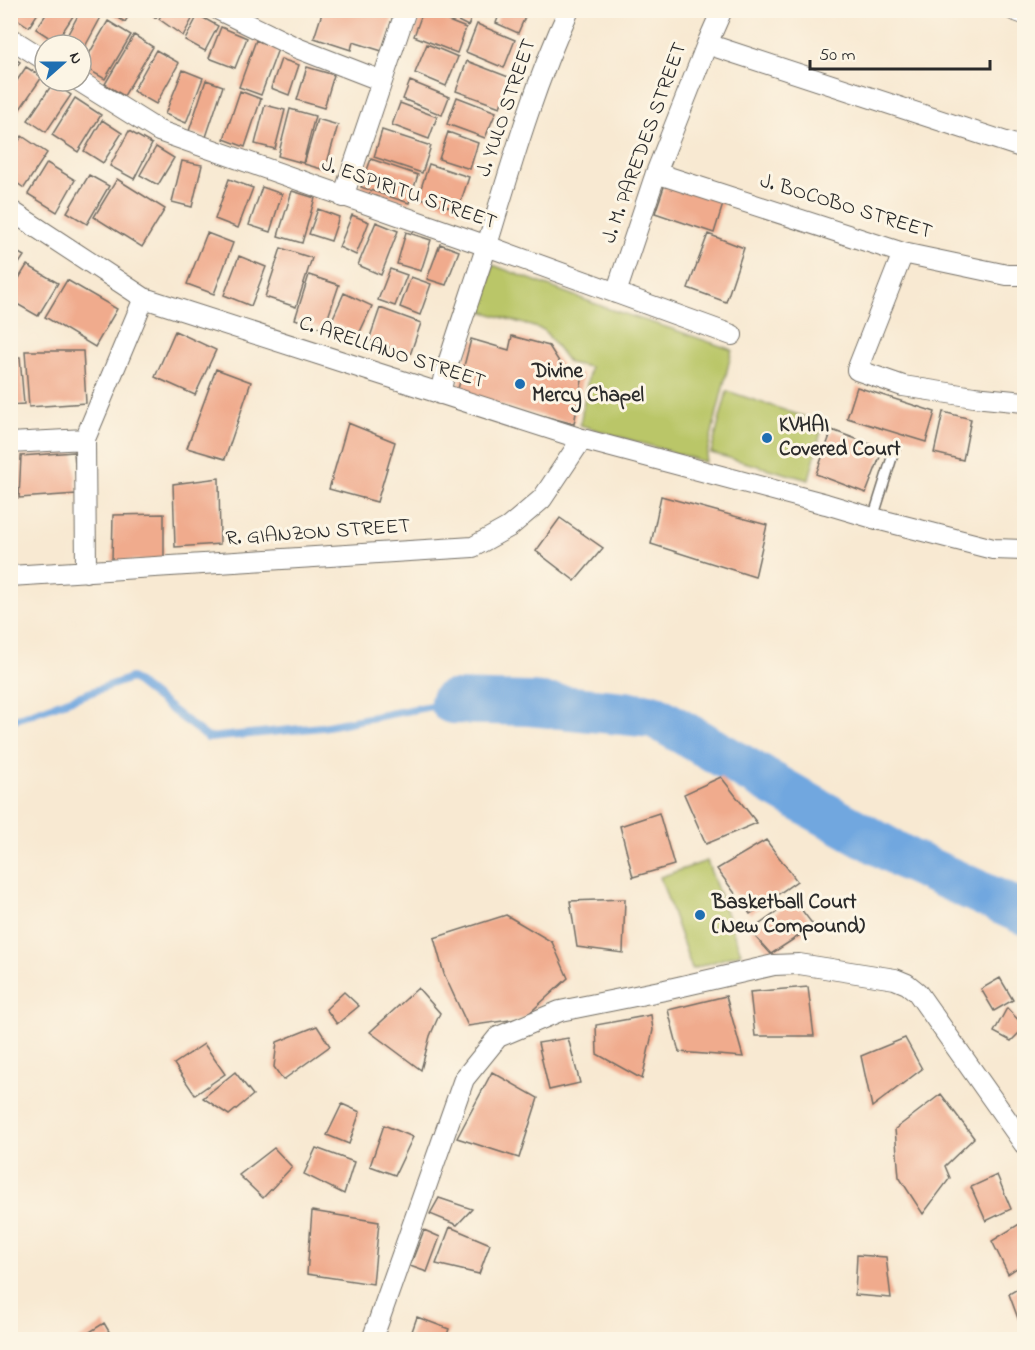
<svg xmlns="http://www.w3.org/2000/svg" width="1035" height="1350" font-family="'Indie Flower',sans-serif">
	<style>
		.green { fill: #bac667; stroke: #727849; stroke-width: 1.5 }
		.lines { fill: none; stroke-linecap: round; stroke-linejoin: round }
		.stream { stroke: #71a7df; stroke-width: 8 }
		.river { stroke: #71a7df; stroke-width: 44 }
		.building { fill: #f0ab8d }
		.lane-casing { stroke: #736e65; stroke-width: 12 }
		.street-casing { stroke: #736e65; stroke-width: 22 }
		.lane { stroke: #fff; stroke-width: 9 }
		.street { stroke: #fff; stroke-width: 20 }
		.poi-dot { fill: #1f6fb2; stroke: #fcf5e5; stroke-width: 2 }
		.labels { text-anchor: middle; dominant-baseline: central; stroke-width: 6; stroke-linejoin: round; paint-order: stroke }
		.street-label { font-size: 21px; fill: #2b2b2b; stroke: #fcf5e5 }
		.poi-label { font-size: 21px; font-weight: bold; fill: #2b2b2b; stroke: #fcf5e5; text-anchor: start }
	</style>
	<rect width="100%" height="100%" fill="#fcf5e5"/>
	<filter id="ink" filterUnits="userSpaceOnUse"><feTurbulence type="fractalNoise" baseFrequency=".0167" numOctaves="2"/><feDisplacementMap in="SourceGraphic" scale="12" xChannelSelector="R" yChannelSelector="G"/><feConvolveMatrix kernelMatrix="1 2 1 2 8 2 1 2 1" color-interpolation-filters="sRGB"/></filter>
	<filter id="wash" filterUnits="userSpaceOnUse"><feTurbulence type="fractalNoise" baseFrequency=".008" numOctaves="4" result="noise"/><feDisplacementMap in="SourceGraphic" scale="24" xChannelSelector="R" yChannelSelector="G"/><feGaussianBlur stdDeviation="1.35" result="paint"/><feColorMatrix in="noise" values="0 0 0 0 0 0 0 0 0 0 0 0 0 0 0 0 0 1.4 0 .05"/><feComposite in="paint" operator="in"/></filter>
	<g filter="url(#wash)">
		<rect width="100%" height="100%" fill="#f8e9d2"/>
		<path class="green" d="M493,265L609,309L675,330L732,350L705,462L580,425L590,367L569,363L544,330L481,311Z
			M727,391L823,423L809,480L711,453Z
			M707,861L741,953L692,969L660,877Z"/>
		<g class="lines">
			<path class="stream" d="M10,721L131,678L208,738L322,727L452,702"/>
			<path class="river" d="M452,702L530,704L654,716L809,805L908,860L1024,913"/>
		</g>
		<g id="blocks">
			<path class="building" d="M12,10H40L29,27L10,14Z
				M49,10H77L56,42L36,29Z
				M81,10H89L101,17L81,54V45H62Z
				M105,10H132L125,22Z
				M143,10H160L156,18Z
				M164,10H197L183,36L159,19Z
				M323,10H395L382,51L353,42L351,50L314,38Z
				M436,10H475L468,26Z
				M501,10H528L518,33L496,23Z
				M423,11L466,28L457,53L414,36Z
				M198,15L218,26L205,51L185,40Z
				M108,21L131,35L105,79L82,66Z
				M477,24L515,40L504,68L466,52Z
				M221,27L247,38L235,68L209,58Z
				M134,35L153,47L124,96L105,84Z
				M256,40L278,49L261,95L239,87Z
				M427,44L458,57L446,86L415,73Z
				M156,50L179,63L156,104L133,91Z
				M10,56L20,62L10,76Z
				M281,59L299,65L289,95L271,88Z
				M467,61L511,78L500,107L456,91Z
				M26,67L42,77L18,112L10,107V91Z
				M307,67L334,75L324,108L297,100Z
				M183,70L203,78L186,123L165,114Z
				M206,80L223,86L206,137L189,131Z
				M410,81L449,97L442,115L403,99Z
				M53,83L71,95L46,132L28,120Z
				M240,91L261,99L245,147L224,139Z
				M457,97L496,112L485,138L447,124Z
				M75,98L101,115L78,152L52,135Z
				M400,103L437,117L429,139L392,125Z
				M265,105L285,110L275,149L255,144Z
				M290,109L315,116L303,163L278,156Z
				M317,119L338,125L325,170L304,164Z
				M102,120L122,133L103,163L84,151Z
				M382,130L431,146L422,173L374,157Z
				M129,131L152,144L134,179L110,166Z
				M448,132L478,143L470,169L439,159Z
				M22,136L47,153L24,188L10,178V154Z
				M156,147L174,158L158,185L140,175Z
				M371,159L418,175L409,203L361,187Z
				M182,161L202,165L192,207L172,202Z
				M47,163L75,180L57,212L28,194Z
				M429,164L469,177L458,210L418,197Z
				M89,175L109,186L87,224L67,212Z
				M117,179L165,209L142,247L94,217Z
				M229,179L253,188L238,228L215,219Z
				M666,181L724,201L714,233L655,213Z
				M262,187L282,194L270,232L249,225Z
				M292,191L315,198L302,243L278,236Z
				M318,209L339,217L331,241L309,234Z
				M352,215L369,222L356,255L339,247Z
				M376,222L398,231L381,275L358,265Z
				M406,232L431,240L421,271L397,264Z
				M207,233L233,243L214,294L187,284Z
				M708,234L744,248L726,302L688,288Z
				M440,244L459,251L446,285L427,279Z
				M10,248L24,256L10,277Z
				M281,248L312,258L296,307L265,297Z
				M239,256L266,267L251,306L224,295Z
				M27,265L58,283L38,316L10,300V293Z
				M390,269L407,275L395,306L378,300Z
				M309,275L339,285L324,329L295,319Z
				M411,277L431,284L420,315L400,307Z
				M67,280L117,309L95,347L45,317Z
				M344,293L372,306L359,334L331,322Z
				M380,308L421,323L410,355L369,340Z
				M175,331L216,350L195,395L155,377Z
				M512,336L549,346L565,371L583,375L574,424L457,393L471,339L509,350Z
				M25,351H83L86,403L29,407Z
				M20,357L24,404L10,405V358Z
				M216,369L251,382L225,459L187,448Z
				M857,387L935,412L926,442L847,418Z
				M943,412L971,419L963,460L934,453Z
				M348,423L395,442L377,502L329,489Z
				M832,430L883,449L866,493L816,474Z
				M74,452L77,494L19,498L21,456Z
				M219,478L220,544L175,547L173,484Z
				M661,496L767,525L755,577L651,544Z
				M164,514V560L112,561L113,515Z
				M560,518L603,548L575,581L536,551Z
				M721,777L757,823L706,844L684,794Z
				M659,813L674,865L633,877L620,826Z
				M766,840L797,881L750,914L717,869Z
				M625,899L623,953L577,947L570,901Z
				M794,900L814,926L771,954L750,931Z
				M506,915L552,942L568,978L524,1018L468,1026L444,974L434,938Z
				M1000,978L1013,1000L994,1011L981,989Z
				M808,987L814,1036H755L750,992Z
				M418,988L440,1013L430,1036L421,1070L370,1032Z
				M344,992L359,1006L337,1024L326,1009Z
				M726,996L743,1057L679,1052L668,1010Z
				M1007,1008L1024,1026V1028L1011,1041L994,1032Z
				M651,1015L653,1030L642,1079L597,1054L596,1025Z
				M317,1026L330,1046L283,1080L274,1067L277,1042Z
				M568,1038L580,1083L549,1090L538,1043Z
				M905,1038L922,1069L872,1107L861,1056Z
				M204,1044L225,1074L195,1095L174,1064Z
				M235,1072L253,1095L229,1115L203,1098Z
				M492,1072L538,1098L519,1158L457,1138Z
				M941,1094L974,1138L945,1166L950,1178L923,1214L899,1177L895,1129Z
				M342,1104L360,1112L349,1144L327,1135Z
				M384,1125L413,1137L395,1175L370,1166Z
				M274,1148L292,1167L263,1198L239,1175Z
				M316,1148L354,1162L344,1194L304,1174Z
				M997,1175L1011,1209L986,1221L971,1187Z
				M439,1198L472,1209L457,1225L430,1214Z
				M312,1211L379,1222L373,1284L307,1274Z
				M1024,1221V1263L1008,1274L992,1241Z
				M450,1227L490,1244L479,1274L436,1264Z
				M424,1230L440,1237L427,1272L410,1266Z
				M857,1255L886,1257L891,1298L855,1295Z
				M1024,1285V1319L1019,1321L1009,1294Z
				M417,1317L449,1329L445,1340H409Z
				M104,1323L114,1340H77Z"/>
		</g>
	</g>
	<g filter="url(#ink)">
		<use href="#blocks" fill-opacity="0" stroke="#736e65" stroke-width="1.5"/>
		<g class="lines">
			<g class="lane-casing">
				<path id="lane" d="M873,518L895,448"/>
			</g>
			<g class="street-casing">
				<path id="street" d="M219,10L297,48L382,81
					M1013,10L1024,14
					M10,38L45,60
					M707,44L1024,148
					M79,81L159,131L487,246L732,335
					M656,173L903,253L1007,275H1024
					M343,197L406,10
					M10,210L144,298L582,439L826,504L873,518L993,549L1024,550
					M903,253L857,370L903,386L974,397L1024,402
					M616,293L656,173L707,44L722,10
					M440,394L444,376C458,332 473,288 487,245C511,166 534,85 569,10
					M10,443L85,439
					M86,572L85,439L144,298
					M10,576L473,547L509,527L542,499L582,439
					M372,1340L464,1079L498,1037L560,1011L665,990L774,965L799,964L895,979L907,984L917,992L1024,1144"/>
			</g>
			<use href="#lane" class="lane"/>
			<use href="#street" class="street"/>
		</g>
	</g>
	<g class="poi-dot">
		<circle cx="520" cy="384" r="6"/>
		<circle cx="767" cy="438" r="6"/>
		<circle cx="700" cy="915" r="6"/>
	</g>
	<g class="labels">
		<g class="street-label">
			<text transform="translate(507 108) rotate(-71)">J. YULO STREET</text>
			<text transform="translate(645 143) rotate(-70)">J. M. PAREDES STREET</text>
			<text transform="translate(409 194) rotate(19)">J. ESPIRITU STREET</text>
			<text transform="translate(846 207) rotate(17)">J. BOCOBO STREET</text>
			<text transform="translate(392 353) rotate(18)">C. ARELLANO STREET</text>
			<text transform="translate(318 533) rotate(-4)">R. GIANZON STREET</text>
		</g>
		<g class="poi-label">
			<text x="532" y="372">Divine<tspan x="532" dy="24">Mercy Chapel</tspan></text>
			<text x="779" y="426">KVHAI<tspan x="779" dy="24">Covered Court</tspan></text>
			<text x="712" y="903">Basketball Court<tspan x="712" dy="24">(New Compound)</tspan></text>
		</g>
	</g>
	<rect width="1035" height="1350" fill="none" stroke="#fcf5e5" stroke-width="36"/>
	<g transform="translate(63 63) rotate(69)"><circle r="28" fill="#fcf5e5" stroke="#a8a49b" stroke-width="1.5"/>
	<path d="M0-4.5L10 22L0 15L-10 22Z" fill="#1f6fb2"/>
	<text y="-9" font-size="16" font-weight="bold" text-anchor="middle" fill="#2b2b2b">N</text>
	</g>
	<path d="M810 60v9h180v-9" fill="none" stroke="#2b2b2b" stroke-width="3"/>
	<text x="819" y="60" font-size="18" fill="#2b2b2b" stroke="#fcf5e5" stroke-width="4.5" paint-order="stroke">50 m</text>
</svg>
